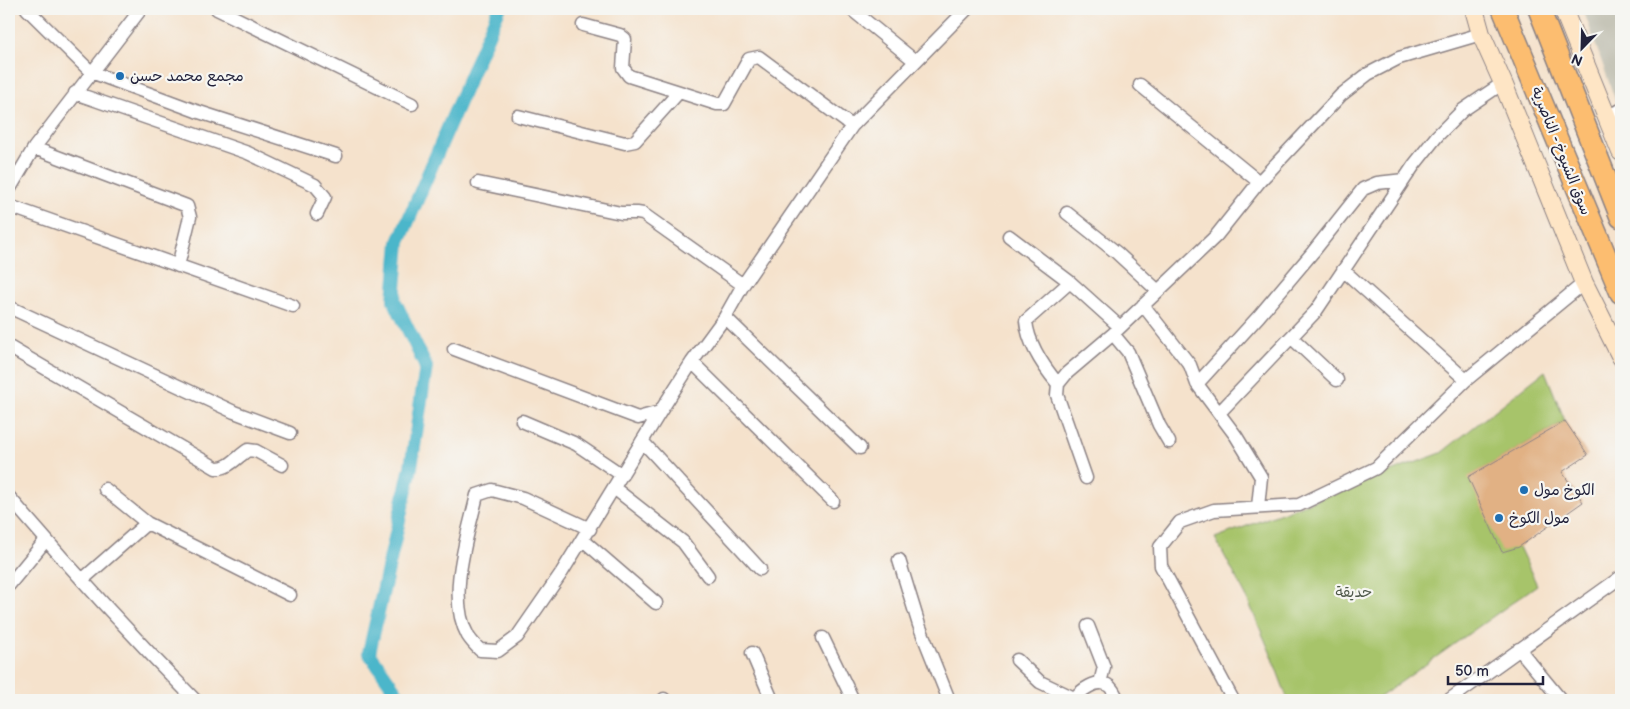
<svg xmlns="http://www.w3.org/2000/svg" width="1630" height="709" font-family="'Balsamiq Sans','Playpen Sans Arabic',sans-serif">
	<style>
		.industrial { fill: #c6c5b8 }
		.green { fill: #a7c46b; stroke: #647353 }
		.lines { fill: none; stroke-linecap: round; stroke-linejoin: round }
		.canal { stroke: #4cb6ca; stroke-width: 14 }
		.building { fill: #e1b184 }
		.minor-casing { stroke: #8c8284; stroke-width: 15 }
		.secondary-casing { stroke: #8c8284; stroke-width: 20 }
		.trunk-casing { stroke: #8c8284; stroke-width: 24 }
		.minor { stroke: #fff; stroke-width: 12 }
		.secondary { stroke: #fee5c5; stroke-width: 18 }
		.trunk { stroke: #fcbd6f; stroke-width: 21 }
		.poi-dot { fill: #1f6fb2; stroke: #f6f6f2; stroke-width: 2 }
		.labels { text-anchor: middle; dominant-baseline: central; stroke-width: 4.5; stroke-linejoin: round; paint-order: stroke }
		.poi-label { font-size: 15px; fill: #22223b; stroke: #f6f6f2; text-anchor: start }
		.street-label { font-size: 15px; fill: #22223b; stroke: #f6f6f2 }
		.park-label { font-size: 15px; fill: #515b4c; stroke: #f6f6f2 }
	</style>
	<rect width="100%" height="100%" fill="#f6f6f2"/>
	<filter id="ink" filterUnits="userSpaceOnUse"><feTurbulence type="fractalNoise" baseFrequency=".02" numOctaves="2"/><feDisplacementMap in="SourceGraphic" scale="10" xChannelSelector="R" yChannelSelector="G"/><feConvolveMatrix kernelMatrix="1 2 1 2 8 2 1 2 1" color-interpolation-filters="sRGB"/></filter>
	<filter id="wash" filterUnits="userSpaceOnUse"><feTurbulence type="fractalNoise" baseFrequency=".0096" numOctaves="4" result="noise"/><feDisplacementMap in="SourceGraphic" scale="20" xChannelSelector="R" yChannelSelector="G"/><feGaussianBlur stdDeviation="1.12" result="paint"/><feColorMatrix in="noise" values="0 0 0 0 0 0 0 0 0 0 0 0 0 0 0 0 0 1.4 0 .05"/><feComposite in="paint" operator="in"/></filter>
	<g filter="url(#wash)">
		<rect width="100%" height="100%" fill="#f5e2cc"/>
		<path class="industrial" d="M1583,9H1621V100L1616,102Z"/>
		<path class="green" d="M1545,371L1565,421L1469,477L1519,547L1537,585L1376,700H1288L1270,652L1246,596L1215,538L1441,453Z"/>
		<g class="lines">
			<path class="canal" d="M402,700L369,653L411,467L426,367L394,300L399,242L499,9"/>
		</g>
		<g id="blocks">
			<path class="building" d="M1565,421L1588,455L1562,472L1583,502L1519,547L1502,552L1468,477Z"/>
		</g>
	</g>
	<g filter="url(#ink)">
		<use href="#blocks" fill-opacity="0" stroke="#8c8284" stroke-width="1"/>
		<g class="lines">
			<g class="minor-casing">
				<path id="minor" d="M27,9L91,72L196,111L336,156
					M217,9L412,104
					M851,9L915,61
					M583,25L620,35L625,39L623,68L629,76L717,104H724L749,59L759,57L852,126
					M1140,85L1259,182
					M75,93L248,153L315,185L325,197L317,214
					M518,116L625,143L635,141L679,92
					M1606,116L1621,110
					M34,148L187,206L190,217L178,266
					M478,183L621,213H637L643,214L743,285
					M9,190L34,148L141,9
					M9,206L293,306
					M1067,213L1117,253L1158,291
					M1009,236L1070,282L1120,327
					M1343,270L1466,380
					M1143,305L1190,365L1197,384L1236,436L1261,477L1258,507
					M9,307L234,412L290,433
					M725,317L860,448
					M1113,334L1128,352L1159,425L1169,442
					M1291,337L1337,380
					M9,347L216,468C229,469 238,456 248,450L256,451L282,465
					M454,349L638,418L660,412
					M692,362L833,501
					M1058,384C1043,366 1028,344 1026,321L1070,282
					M1197,384L1259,316L1313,252L1363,189L1377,183L1404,180
					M1219,413L1316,311L1414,165L1437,136L1463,110L1503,83
					M522,421L576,444L622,475
					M642,441L760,569
					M1086,478L1057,395L1058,384L1067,373L1113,334L1216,236L1259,182L1341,95L1368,74L1399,58L1481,34
					M614,488L683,542L708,576
					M105,489L147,523L290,595
					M9,497C69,567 131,635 195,700
					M590,529L523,498L492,490L477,495C468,535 446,597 468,636C471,641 476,646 480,650L498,651L517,637L562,572L660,412L692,362L725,317L743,285L852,126L967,9
					M583,540L656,603
					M899,560L919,625L949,700
					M82,580L147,523
					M9,585L46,540
					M1088,626L1104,667L1100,683
					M823,638L853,700
					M1519,649L1561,700
					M752,653L772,700
					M1017,660L1040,682L1074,698
					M664,699V700
					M1073,700C1080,691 1098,677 1109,686C1113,689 1116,696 1118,700
					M1233,700L1161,566L1160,547L1180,522L1214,510L1299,505L1376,468L1466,380L1584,283
					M1449,700L1621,577"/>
			</g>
			<g class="secondary-casing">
				<path id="secondary" d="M1474,9L1481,34L1503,83L1584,283L1621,357
					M1563,9L1621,152"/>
			</g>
			<g class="trunk-casing">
				<path id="trunk" d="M1503,9L1621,293
					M1539,9L1621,217"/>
			</g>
			<use href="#minor" class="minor"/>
			<use href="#secondary" class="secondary"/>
			<use href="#trunk" class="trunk"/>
		</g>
	</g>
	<g class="poi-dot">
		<circle cx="120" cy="76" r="5"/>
		<circle cx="1524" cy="490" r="5"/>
		<circle cx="1499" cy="518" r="5"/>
	</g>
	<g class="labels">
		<g class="poi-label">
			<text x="130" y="76">مجمع محمد حسن</text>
			<text x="1534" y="490">الكوخ مول</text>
			<text x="1509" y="518">مول الكوخ</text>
		</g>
		<g class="street-label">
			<text transform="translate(1561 151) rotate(68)">سوق الشيوخ - الناصرية</text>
		</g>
		<g class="park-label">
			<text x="1354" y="592">حديقة</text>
		</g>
	</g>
	<rect width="1630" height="709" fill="none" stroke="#f6f6f2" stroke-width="30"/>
	<g transform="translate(1582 48) rotate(203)" stroke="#f6f6f2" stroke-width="4" paint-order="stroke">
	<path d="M0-4L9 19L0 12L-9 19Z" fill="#22223b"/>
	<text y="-8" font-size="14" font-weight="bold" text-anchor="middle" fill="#22223b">N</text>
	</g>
	<path d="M1448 676v8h95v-8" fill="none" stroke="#22223b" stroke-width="2.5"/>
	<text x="1455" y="676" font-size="15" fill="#22223b" stroke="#f6f6f2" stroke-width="4" paint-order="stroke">50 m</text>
</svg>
